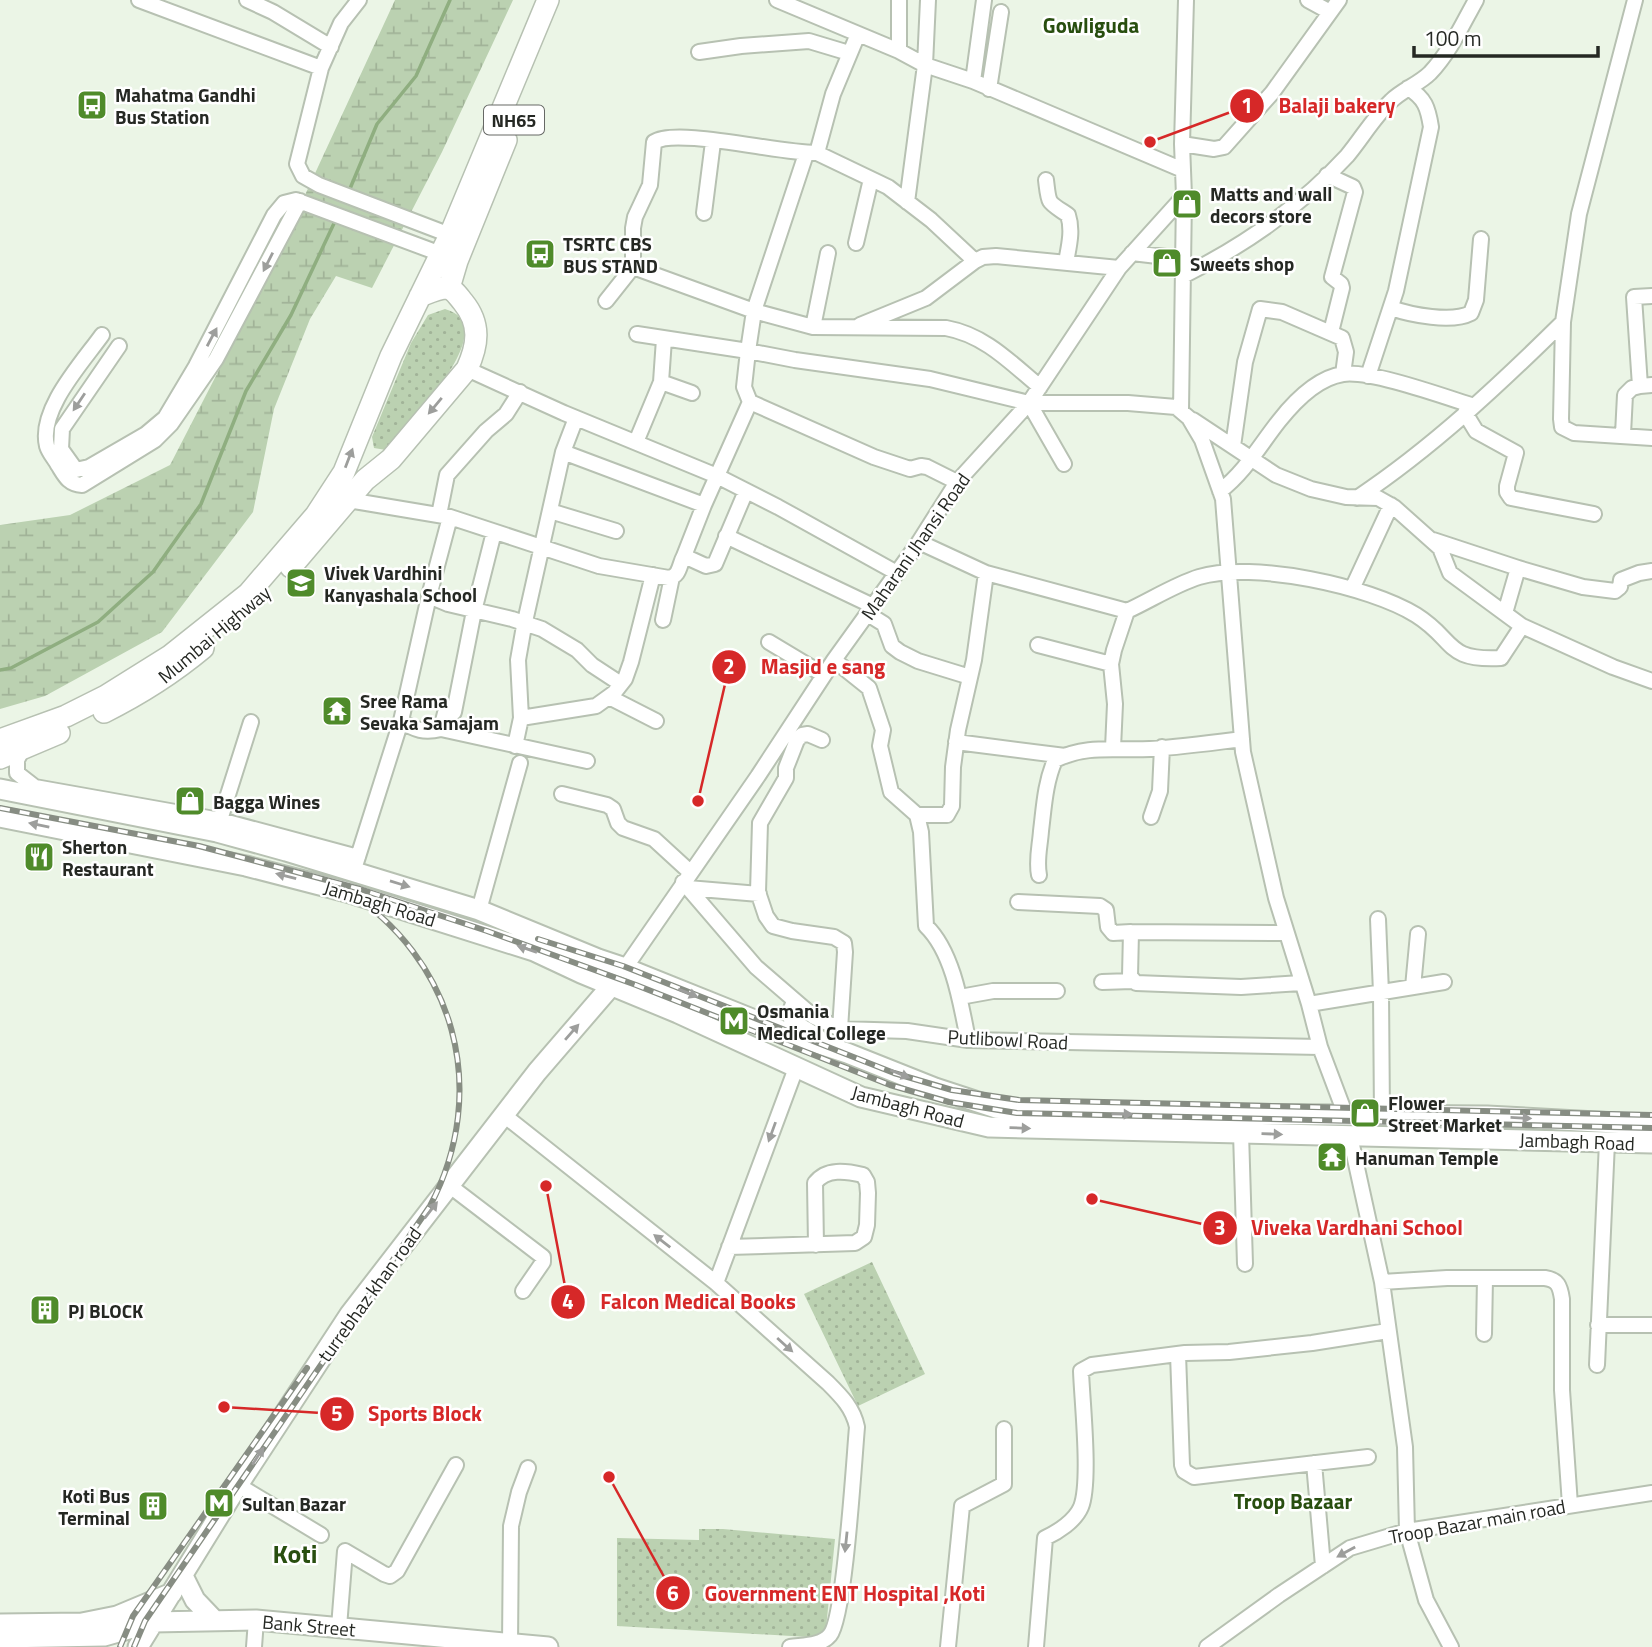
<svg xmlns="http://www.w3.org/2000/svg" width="1652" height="1647" font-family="'Titillium Web',sans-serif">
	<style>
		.grass { fill: url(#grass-dots) }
		.wetland { fill: url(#wetland-marsh) }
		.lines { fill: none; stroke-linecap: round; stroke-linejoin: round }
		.stream { stroke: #8fae80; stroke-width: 3.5 }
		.minor-casing { stroke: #b7c1b2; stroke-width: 18 }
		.major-casing { stroke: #b7c1b2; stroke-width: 23 }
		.highway-casing { stroke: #b7c1b2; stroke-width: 24 }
		.minor { stroke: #fff; stroke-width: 14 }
		.major { stroke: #fff; stroke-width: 19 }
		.highway { stroke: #fff; stroke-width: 21 }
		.rail-casing { stroke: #878d83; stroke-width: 6 }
		.rail { stroke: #fff; stroke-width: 3.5; stroke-dasharray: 10; stroke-linecap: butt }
		.oneway { fill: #9d9e9c }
		.labels { text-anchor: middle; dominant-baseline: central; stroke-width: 5; stroke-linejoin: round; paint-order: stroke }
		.shield { fill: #fff; stroke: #666865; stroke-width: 2 }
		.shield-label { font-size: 18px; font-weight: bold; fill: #252823 }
		.poi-label { font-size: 19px; font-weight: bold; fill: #252823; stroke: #fff; text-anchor: start }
		.street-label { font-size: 19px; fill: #252823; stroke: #fff }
		.neighbourhood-label { font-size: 21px; font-weight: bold; fill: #284e0f; stroke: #fff }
		.district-label { font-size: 26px; font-weight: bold; fill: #284e0f; stroke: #fff }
		.leader { fill: none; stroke: #d62828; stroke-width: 2.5 }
		.callout-dot { fill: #d62828; stroke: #fff; stroke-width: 2.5 }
		.mark-label { font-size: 21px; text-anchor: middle; font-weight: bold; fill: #fff }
		.callout-label { font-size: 21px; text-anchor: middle; font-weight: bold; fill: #d62828; stroke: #fff; stroke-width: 5; stroke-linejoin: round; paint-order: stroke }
	</style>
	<defs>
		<pattern id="grass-dots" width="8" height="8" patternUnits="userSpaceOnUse" patternTransform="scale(1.75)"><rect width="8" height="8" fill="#bbd1b1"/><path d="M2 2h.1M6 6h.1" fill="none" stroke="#a1b398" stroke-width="1.8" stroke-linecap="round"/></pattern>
		<pattern id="wetland-marsh" width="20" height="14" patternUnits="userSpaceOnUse" patternTransform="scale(1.75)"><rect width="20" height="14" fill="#bbd1b1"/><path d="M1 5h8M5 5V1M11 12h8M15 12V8" fill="none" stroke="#a1b398"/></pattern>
	</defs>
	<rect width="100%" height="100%" fill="#ebf5e6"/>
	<path class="grass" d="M445,309C507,326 405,427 386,450L374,448L372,437L411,343L428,315Z
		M872,1262L925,1374L858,1406L804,1294Z
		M699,1529H723L835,1539L825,1638L617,1626V1538L699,1540Z"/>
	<path class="wetland" d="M395,0H513L442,152L372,288L336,276L310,319L274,409L253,512L162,632L45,696L0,709V525L70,515L170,465L270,271Z"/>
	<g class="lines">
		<path class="stream" d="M349,191L377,124L416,76L450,0
			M0,670L11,668L98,622L153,572L201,504L246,391L291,315L337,217"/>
		<g class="minor-casing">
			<path id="minor" d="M139,0L321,68
				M247,0L273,12L331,47
				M359,0L341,23L321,68L297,164L303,176L319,185L450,235
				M777,0L899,51L925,65L973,81L1183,170
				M1308,0L1330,12
				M1635,0L1579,214L1563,322L1561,419L1562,427L1574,433L1652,438
				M899,51V0
				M699,52L741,46L809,41L849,53
				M973,81L984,0
				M989,89L1001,12
				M1182,144L1214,149L1224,147L1272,93L1339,0
				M817,153L888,187L931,220L975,261L983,257L996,256L1119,268
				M806,154L754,311L748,351L795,360L930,379L1029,403H1128L1176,407L1189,418L1202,440L1223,499L1243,752L1276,898L1309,1004L1320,1047
				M1327,175L1353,187L1355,192L1332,277L1341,284L1342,288L1331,332
				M1046,180C1049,205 1047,201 1068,215C1073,230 1069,246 1066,262
				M907,202L925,65L928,0
				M704,213L713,142
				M856,243L871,179
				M1132,253L1183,259
				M633,267L754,311L813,327L946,328C985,335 1011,363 1040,387
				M1183,276C1243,246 1301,206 1347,156C1362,138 1374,117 1391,101C1402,90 1419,84 1430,73C1450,52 1462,25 1476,0
				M1652,296L1634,297L1640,386L1652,385
				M606,301L633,267V228L635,217L650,185L654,142C676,127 782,154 817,153L833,94L858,34
				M1391,308C1411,315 1452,323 1471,313L1476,300L1481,239
				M860,325L926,298L975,261
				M813,327L828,253
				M637,334L748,351L744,387L750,402L704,505L684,556
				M102,335C82,363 38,410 47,446C49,453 55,459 58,465C65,476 68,484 82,485L155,440L171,424L216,359L300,201
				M119,346L62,429L61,449L76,470L89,467L146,434L165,418L196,366L274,215L284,203L296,200L441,254
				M467,369L564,413L717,476L778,507L897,573
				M1368,376L1396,291L1431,127C1428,108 1425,98 1408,88
				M661,382L692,393
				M750,402L874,457L910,469L921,466L927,467L957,482
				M1029,403L1064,464
				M1181,411L1184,196
				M1465,413L1476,431L1516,453L1507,486V492L1511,498L1594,514
				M1193,420L1276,475L1311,489L1346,497L1378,498L1394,507L1440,548L1450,573L1522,626
				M1623,434L1625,395L1632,388L1640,386
				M636,442L661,382L664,339
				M1233,446L1245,362L1260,309L1282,312L1342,338L1346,352L1343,374
				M563,452L704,505
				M1220,491C1245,472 1260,445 1279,421C1294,402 1317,378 1343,374C1371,370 1445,397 1474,406
				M343,496L348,500L450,517L599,566L669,578C680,576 679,565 684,556L706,566L715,564L746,491
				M1357,498C1432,448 1499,385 1563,322
				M550,511L616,531
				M439,515L447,475L486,431L506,414L520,392
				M726,536L873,606
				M1433,540L1518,568
				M919,542L986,573L1127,611C1149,601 1176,584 1199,577C1253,561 1369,586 1416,615C1456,640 1444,661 1501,658L1522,626L1613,667L1652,681
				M1352,589L1391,505
				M429,596L448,604L512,619L542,629L577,650L592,665L621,684
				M1505,613L1518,568L1583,587L1615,591L1620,587L1621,580L1639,573L1652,571
				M868,614L884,624L892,646L900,652L918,661L970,677
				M663,620L672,577
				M769,642L824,675
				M1038,645L1111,664
				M834,660L869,688L883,730L880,746L891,792L917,815
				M609,697L656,721
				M521,718L596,706L614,693L625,679L631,662L653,575
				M401,721C415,730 424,733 441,729L445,713L454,712L474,611L494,532
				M441,729L587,761
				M822,740L808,734L802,735L797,740L786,768V778L760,823L758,892L766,916L773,926L792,931L834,937L844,943L845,952L840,1029
				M956,742L1065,756
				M515,746L521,718L518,660L524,626L563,452L576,418
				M23,748L17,760V773L35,787L220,820L358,857
				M1113,748L1115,704L1111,664L1114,650L1127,611
				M562,794L607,805L613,809L618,823L623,828L654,839L690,872
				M1151,817L1160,791L1162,747
				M220,820L251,722
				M356,863L401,721L429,596L450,517
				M1039,875C1036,860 1040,846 1041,831C1044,807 1045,783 1055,760C1088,744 1115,751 1150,749C1181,747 1211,743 1242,739
				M683,882L756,967L814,1017L840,1029L907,1031L968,1040L1320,1047L1346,1116
				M688,888L759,894
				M1018,902L1100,906L1106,910L1108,927L1113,933L1131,932L1130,976L1136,983L1241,987L1301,983
				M479,910L520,763
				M1378,919L1381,993L1382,1116
				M1131,932L1286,933
				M625,968L758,776L834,660L919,542L957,482L1029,403L1119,268L1184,196L1182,144L1186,0
				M1102,982L1132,981
				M1413,987L1418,934
				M960,997L993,991H1057
				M794,1001L791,1009V1020L818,1036
				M1309,1004L1444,982
				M968,1040C961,1004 953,952 926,926L921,832L917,815H947L952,806L953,767L958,730L974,660L986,573
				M505,1116L716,1283L828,1383C842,1397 853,1408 857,1427C854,1460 845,1617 830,1635C821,1646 803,1645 790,1647
				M1241,1133L1245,1264
				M1350,1136L1382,1282L1405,1447L1407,1531L1426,1600L1451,1647
				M450,1186L543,1257V1262L523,1291
				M729,1247L855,1243L864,1237L867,1225L868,1193L867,1182L863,1175C846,1171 826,1168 815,1183L816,1245
				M1382,1282L1447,1278H1545C1558,1280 1560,1286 1562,1299V1390L1570,1505
				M716,1283L796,1068
				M1598,1325H1652
				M1484,1334L1485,1278
				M1178,1354L1182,1465L1184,1471L1194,1477L1368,1457
				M1597,1365L1607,1142
				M1314,1463L1323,1566
				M238,1485L321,1535
				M339,1627L345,1551L384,1574L390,1576L397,1571L456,1465
				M510,1645L511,1526L519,1492L528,1468
				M254,1647L256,1620
				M948,1647L962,1506L1004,1484V1429
				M1036,1647L1045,1538C1058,1532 1075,1521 1081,1507C1091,1482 1082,1401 1081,1371L1092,1365L1185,1353L1229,1352L1312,1343L1388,1331
				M1207,1647L1279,1595L1350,1548L1407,1531L1652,1493"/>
		</g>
		<g class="major-casing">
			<path id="major" d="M0,789L217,832L286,851L479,910L598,959L625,968L792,1035L847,1053L935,1088L996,1108L1072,1113L1487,1116L1652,1125
				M0,817L246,866L347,892L534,951L581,973L678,1013L861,1097L989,1127L1652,1143
				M183,1576L195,1600L215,1621
				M0,1624L82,1623L117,1616L172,1593
				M0,1638L104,1636L153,1622L256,1620L548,1647
				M138,1647L238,1485L350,1314L537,1072L612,985"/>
		</g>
		<g class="highway-casing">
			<path id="highway" d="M449,288L457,261L506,140
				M291,567L365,480L391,459L467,369C478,345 481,324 463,302C458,296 454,289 447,288C438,288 428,293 420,296
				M104,712C140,694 173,673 203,648
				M0,740L66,716L106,696L170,656L248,594L316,515L344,472L391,356L450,235L548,0
				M0,758L59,733"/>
		</g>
		<use href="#minor" class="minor"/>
		<use href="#major" class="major"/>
		<use href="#highway" class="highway"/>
		<g class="rail-casing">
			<path id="rail" d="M0,808L199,846L360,889L487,931L636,985L890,1085L949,1102L1017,1113L1652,1128
				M538,939L623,966L894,1073L952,1090L1019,1100L1652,1115
				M120,1647L133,1616L307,1368
				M134,1647L145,1621L430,1206C491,1090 455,958 344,889"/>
		</g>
		<use href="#rail" class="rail"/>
	</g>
	<defs><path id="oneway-solid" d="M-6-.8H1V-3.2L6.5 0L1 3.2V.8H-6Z" transform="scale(1.75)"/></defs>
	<g class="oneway">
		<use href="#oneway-solid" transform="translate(268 262) rotate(117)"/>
		<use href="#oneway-solid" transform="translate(212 337) rotate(-62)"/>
		<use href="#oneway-solid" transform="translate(79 402) rotate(124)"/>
		<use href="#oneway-solid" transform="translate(435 406) rotate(130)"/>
		<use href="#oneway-solid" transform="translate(349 458) rotate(-69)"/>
		<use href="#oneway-solid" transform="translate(39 825) rotate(-169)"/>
		<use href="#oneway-solid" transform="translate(286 876) rotate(-166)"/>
		<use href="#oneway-solid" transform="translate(400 884) rotate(17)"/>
		<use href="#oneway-solid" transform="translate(527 949) rotate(-161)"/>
		<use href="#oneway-solid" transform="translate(688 993) rotate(22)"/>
		<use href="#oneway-solid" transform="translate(572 1032) rotate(-49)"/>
		<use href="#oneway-solid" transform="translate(900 1074) rotate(22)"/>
		<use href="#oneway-solid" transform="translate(1122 1114) rotate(1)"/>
		<use href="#oneway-solid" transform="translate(1521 1118) rotate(3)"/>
		<use href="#oneway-solid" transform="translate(1020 1128) rotate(2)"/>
		<use href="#oneway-solid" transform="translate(772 1132) rotate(110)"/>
		<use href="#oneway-solid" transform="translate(1272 1134) rotate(2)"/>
		<use href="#oneway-solid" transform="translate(431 1210) rotate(-52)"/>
		<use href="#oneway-solid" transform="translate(662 1241) rotate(-142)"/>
		<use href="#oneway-solid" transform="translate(785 1345) rotate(42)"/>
		<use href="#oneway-solid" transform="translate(258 1456) rotate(-57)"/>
		<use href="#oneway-solid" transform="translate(846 1542) rotate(96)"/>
		<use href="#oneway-solid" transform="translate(1346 1552) rotate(151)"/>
	</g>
	<defs>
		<g id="bus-square" transform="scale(1.575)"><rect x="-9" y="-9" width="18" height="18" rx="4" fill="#4f8b2a" stroke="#fff"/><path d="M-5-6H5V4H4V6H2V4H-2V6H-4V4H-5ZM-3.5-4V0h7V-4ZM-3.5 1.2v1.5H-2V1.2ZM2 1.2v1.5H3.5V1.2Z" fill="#fff"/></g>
		<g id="shop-square" transform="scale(1.575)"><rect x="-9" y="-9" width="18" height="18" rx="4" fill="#4f8b2a" stroke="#fff"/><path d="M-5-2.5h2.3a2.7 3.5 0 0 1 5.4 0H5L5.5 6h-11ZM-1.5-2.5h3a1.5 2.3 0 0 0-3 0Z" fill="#fff"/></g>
		<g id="school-square" transform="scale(1.575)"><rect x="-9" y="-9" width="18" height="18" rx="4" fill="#4f8b2a" stroke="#fff"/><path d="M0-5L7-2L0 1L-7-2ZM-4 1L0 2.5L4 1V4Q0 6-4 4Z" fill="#fff"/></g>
		<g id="temple-square" transform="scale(1.575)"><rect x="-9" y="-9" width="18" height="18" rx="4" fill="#4f8b2a" stroke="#fff"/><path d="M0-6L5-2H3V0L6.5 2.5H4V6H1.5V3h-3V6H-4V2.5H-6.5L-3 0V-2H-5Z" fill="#fff"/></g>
		<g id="restaurant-square" transform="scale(1.575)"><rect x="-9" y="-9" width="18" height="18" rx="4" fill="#4f8b2a" stroke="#fff"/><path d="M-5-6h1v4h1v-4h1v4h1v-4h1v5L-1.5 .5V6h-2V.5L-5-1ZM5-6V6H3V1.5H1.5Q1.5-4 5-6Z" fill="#fff"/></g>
		<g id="metro-square" transform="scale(1.575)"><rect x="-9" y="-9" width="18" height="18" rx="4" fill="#4f8b2a" stroke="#fff"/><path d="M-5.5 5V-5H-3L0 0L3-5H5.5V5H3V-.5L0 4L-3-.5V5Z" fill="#fff"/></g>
		<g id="building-square" transform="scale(1.575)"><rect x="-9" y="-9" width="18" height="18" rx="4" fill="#4f8b2a" stroke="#fff"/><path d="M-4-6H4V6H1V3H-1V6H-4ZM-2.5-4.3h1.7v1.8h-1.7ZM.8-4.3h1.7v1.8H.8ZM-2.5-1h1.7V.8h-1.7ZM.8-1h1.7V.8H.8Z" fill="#fff"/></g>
	</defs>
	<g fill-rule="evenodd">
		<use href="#bus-square" x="92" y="105"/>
		<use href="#shop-square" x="1187" y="204"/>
		<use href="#bus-square" x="540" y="254"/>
		<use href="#shop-square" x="1167" y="263"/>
		<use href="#school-square" x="301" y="583"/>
		<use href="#temple-square" x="337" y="711"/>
		<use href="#shop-square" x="190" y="801"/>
		<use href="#restaurant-square" x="39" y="857"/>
		<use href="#metro-square" x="734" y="1021"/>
		<use href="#shop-square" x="1365" y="1113"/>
		<use href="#temple-square" x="1332" y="1157"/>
		<use href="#building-square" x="45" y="1310"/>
		<use href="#metro-square" x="219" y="1503"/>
		<use href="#building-square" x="153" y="1506"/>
	</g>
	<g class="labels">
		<rect class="shield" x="484" y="105.5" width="60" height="29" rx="5"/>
		<g class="shield-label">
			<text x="514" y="120">NH65</text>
		</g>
		<g class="poi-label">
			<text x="115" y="94">Mahatma Gandhi<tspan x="115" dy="22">Bus Station</tspan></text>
			<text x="1210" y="193">Matts and wall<tspan x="1210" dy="22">decors store</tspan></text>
			<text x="563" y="243">TSRTC CBS<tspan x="563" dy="22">BUS STAND</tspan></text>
			<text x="1190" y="263">Sweets shop</text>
			<text x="324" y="572">Vivek Vardhini<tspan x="324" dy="22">Kanyashala School</tspan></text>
			<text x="360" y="700">Sree Rama<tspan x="360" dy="22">Sevaka Samajam</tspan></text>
			<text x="213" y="801">Bagga Wines</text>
			<text x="62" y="846">Sherton<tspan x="62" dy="22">Restaurant</tspan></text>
			<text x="757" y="1010">Osmania<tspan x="757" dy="22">Medical College</tspan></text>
			<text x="1388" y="1102">Flower<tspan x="1388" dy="22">Street Market</tspan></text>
			<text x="1355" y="1157">Hanuman Temple</text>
			<text x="68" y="1310">PJ BLOCK</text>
			<text x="130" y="1495" text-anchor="end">Koti Bus<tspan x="130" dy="22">Terminal</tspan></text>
			<text x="242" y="1503">Sultan Bazar</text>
		</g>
		<g class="street-label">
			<text transform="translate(915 546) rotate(-55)">Maharani Jhansi Road</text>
			<text transform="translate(214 634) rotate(-40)">Mumbai Highway</text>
			<text transform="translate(380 903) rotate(17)">Jambagh Road</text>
			<text transform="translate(1008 1039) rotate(3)">Putlibowl Road</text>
			<text transform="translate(908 1106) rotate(15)">Jambagh Road</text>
			<text transform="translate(1577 1141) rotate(2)">Jambagh Road</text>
			<text transform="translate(369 1294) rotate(-54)">turrebhaz khan road</text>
			<text transform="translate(1477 1521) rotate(-10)">Troop Bazar main road</text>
			<text transform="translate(309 1625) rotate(5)">Bank Street</text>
		</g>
		<g class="neighbourhood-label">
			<text x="1091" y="25">Gowliguda</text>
			<text x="1293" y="1501">Troop Bazaar</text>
		</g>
		<g class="district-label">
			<text x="295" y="1553">Koti</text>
		</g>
	</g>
	<path class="leader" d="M1150 142L1247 106M698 801L729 667M1092 1199L1220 1228M546 1186L568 1302M224 1407L337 1414M609 1477L673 1593"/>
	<g class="callout-dot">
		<circle cx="1150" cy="142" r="7"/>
		<circle cx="698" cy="801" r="7"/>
		<circle cx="1092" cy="1199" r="7"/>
		<circle cx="546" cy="1186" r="7"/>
		<circle cx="224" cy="1407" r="7"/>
		<circle cx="609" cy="1477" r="7"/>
		<circle cx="1247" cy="106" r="18"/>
		<circle cx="729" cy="667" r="18"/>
		<circle cx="1220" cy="1228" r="18"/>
		<circle cx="568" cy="1302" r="18"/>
		<circle cx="337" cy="1414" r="18"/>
		<circle cx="673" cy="1593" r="18"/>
	</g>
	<g class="mark-label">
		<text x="1247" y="113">1</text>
		<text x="729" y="674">2</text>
		<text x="1220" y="1235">3</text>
		<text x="568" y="1309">4</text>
		<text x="337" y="1421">5</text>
		<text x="673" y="1601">6</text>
	</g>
	<g class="callout-label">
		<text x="1337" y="113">Balaji bakery</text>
		<text x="823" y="674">Masjid e sang</text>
		<text x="1357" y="1235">Viveka Vardhani School</text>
		<text x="698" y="1309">Falcon Medical Books</text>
		<text x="425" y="1421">Sports Block</text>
		<text x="845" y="1601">Government ENT Hospital ,Koti</text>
	</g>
	<path d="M1414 46v10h184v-10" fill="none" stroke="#252823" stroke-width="3.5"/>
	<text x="1424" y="46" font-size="21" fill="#252823" stroke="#ffffff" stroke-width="5" paint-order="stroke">100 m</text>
</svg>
